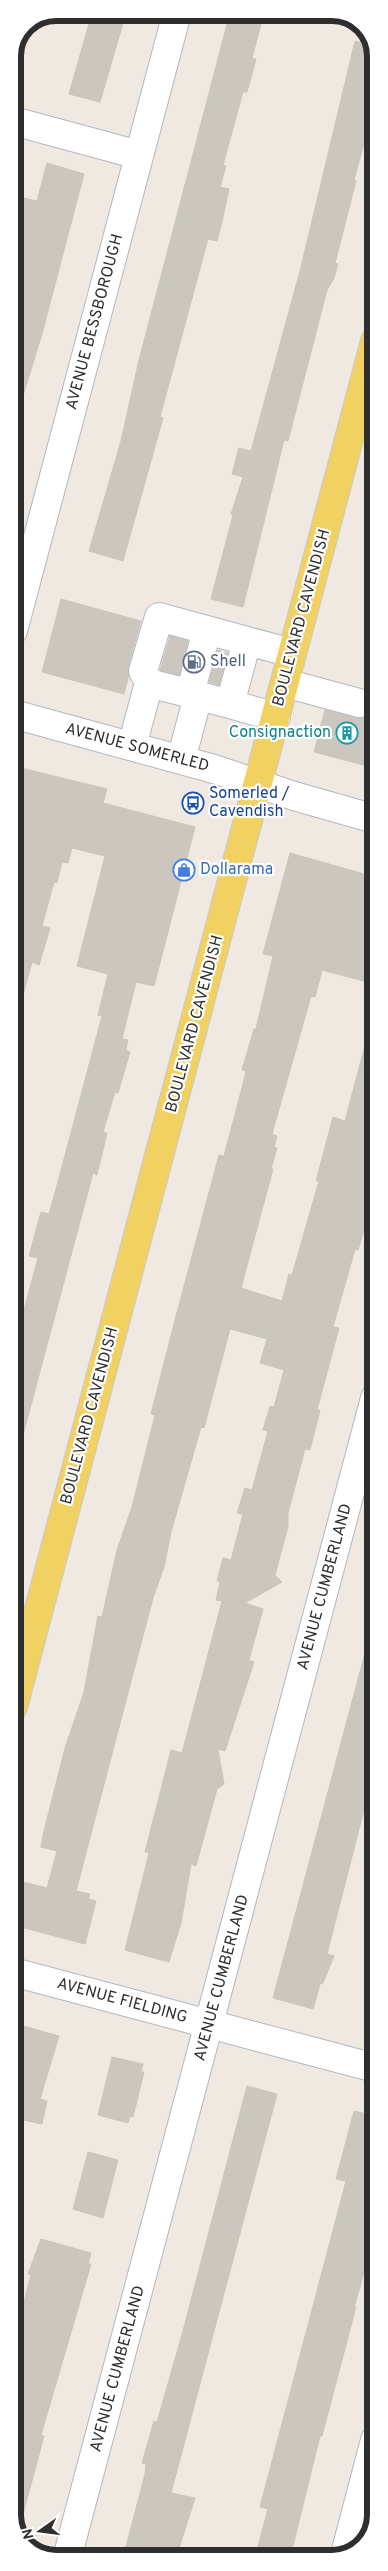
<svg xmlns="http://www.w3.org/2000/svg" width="388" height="2571" font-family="Overpass,sans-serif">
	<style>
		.building { fill: #cbc7bf; stroke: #cbc5ba }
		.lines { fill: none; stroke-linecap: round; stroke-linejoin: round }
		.minor-casing { stroke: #b4b7c1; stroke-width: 30 }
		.major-casing { stroke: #c9c9c9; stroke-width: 30 }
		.minor { stroke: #fff; stroke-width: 28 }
		.major { stroke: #f2d163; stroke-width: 28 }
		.labels { text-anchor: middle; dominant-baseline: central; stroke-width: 4.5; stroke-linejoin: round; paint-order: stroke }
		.street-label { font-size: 16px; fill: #2e2e2e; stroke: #fff }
		.service-label { font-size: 16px; fill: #4e5e75; stroke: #fff; text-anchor: start }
		.culture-label { font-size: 16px; fill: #0d838f; stroke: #fff; text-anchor: end }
		.transit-label { font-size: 16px; fill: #164399; stroke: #fff; text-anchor: start }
		.shop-label { font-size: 16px; fill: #366cbe; stroke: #fff; text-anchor: start }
		.rim { fill: none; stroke: #2e2e2e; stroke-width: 6 }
	</style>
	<rect width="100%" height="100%" fill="#efe9e1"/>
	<path class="building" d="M92,13H126L100,102L69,94Z
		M230,13H264L252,58L256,59L247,92H243L223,165L226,166L220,187L229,189L222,222L217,241L208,239L160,417L163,418L123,561L89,551L121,441L139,360Z
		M355,41L373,46L375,50V103L354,180L356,181L335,263L338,264L334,278L327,290L288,441L284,440L243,607L211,599L233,515L231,514L243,477L232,474L239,448L251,451L301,267Z
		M47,163L84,174L42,334L18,412L13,411V291L18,266L13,264V240L24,198L37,201Z
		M61,599L141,621L128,667L129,675L124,694L42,672Z
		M170,636L188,641L179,675L160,670Z
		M218,650L228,653L219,685L209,682Z
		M325,710L355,718H363L370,714L375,715V768L314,752Z
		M17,767L107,789L103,803L195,827L154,986L136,982L122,1039L128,1040L126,1050L130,1052L118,1093L115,1092L103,1132L107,1133L97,1175L93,1173L19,1450L13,1449V1350L38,1258L29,1256L41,1212L49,1214L56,1189L102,1016L98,1015L108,974L77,966L105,856L72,848L68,863L62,862L57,883L54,882L42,926L50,928L39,965L32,962L19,1010L13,1009V784Z
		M290,853L375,877V984L322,970L315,997L311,996L272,1134L277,1136L274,1147L277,1148L271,1169H273L241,1288L282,1301L289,1274L292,1275L319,1181H316L333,1117L345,1121L368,1034H375V1224H366L358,1250L355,1249L333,1327L339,1328L317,1410H320L310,1450L305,1449L288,1513V1527L275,1575L282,1582L245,1603L263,1609L249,1660L254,1662L225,1751L218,1749L224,1784L217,1789L196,1866L191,1864L181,1923L169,1962L125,1950L149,1853L145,1852L171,1750L182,1753L222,1601L216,1600L220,1582L217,1581L223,1558L231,1560L243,1514L237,1513L245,1488L252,1490L268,1431L263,1430L270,1406L274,1407L284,1370L260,1363L267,1339L230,1329L204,1428L201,1427L171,1532L164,1567L153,1598L76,1891L90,1894L88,1899L96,1901L85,1944L13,1925V1921L23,1882L47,1888L57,1851L41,1847L43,1835L65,1748L84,1692L98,1616L102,1617L117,1550L132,1507L155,1415L151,1414L175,1320L219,1155L224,1156L243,1084L246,1071L242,1070L254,1029H256L273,956L263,954Z
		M369,1638L375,1639V1767L327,1954L334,1956L323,1983L320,1984L313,2009L273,1998Z
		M13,2023L59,2036L40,2099L47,2101L42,2124L13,2118Z
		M112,2057L143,2064L141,2072H144L133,2117L130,2116L128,2123L98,2115Z
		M247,2086L277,2094L171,2493L195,2498L176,2558H123L145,2474L146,2464L142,2463L154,2421L157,2422L183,2331Z
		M354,2111L375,2116V2233L354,2308L356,2307L322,2436H320L292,2550L289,2558H255L268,2509L260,2507L346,2181L336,2179Z
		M88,2152L118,2160L103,2218L73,2209Z
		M41,2239L91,2253L88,2264H91L41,2435L44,2436L19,2529L13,2521V2432L22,2399L13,2397V2343L31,2275L28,2274Z"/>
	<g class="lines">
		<g class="minor-casing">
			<path id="minor" d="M13,121L139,155
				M13,631L177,13
				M149,683L143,671L159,617L247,641
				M285,683L359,703
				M190,694L207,630
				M13,714L214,769L294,796L375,819
				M276,717L230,704L247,641L292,653
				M132,746L149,683L230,704
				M181,760L198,696
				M13,1972L375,2068
				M345,2554L375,2440
				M67,2558L375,1398"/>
		</g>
		<g class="major-casing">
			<path id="major" d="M13,1707L375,341"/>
		</g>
		<use href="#minor" class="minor"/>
		<use href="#major" class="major"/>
	</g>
	<defs>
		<g id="fuel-ring" transform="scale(1.125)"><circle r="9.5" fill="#fff" stroke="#5c6f8a" stroke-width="1.5"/><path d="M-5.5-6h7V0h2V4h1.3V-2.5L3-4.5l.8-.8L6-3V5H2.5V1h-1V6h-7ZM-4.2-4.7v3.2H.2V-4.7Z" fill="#5c6f8a"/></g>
		<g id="building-ring" transform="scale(1.125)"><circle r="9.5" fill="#fff" stroke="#0f9aa8" stroke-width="1.5"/><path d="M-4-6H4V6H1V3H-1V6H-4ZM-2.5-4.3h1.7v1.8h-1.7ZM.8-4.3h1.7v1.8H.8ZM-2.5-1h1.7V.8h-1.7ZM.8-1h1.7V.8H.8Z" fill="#0f9aa8"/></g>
		<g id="bus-ring" transform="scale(1.125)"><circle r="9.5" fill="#fff" stroke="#1a4fb4" stroke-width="1.5"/><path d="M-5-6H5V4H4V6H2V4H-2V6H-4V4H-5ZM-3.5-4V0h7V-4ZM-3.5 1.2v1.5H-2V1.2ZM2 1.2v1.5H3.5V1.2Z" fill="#1a4fb4"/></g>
		<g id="shop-ring" transform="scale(1.125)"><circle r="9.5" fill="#fff" stroke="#3f7fe0" stroke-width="1.5"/><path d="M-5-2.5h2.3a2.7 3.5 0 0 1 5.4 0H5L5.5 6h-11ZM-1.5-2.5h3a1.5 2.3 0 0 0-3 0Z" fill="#3f7fe0"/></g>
	</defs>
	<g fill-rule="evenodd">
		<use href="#fuel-ring" x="194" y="662"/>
		<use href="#building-ring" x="347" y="733"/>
		<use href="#bus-ring" x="193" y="803"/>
		<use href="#shop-ring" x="184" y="870"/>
	</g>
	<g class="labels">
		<g class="street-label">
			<text transform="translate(95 322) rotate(-75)">AVENUE BESSBOROUGH</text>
			<text transform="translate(302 618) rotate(-75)">BOULEVARD CAVENDISH</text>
			<text transform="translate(137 748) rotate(15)">AVENUE SOMERLED</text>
			<text transform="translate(195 1024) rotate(-75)">BOULEVARD CAVENDISH</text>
			<text transform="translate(90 1416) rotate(-75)">BOULEVARD CAVENDISH</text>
			<text transform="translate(325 1587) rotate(-75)">AVENUE CUMBERLAND</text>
			<text transform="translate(222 1978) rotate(-75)">AVENUE CUMBERLAND</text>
			<text transform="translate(122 2001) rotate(15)">AVENUE FIELDING</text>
			<text transform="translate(118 2369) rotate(-75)">AVENUE CUMBERLAND</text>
		</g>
		<g class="service-label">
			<text x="210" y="662">Shell</text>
		</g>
		<g class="culture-label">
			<text x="331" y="733">Consignaction</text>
		</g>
		<g class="transit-label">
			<text x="209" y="794">Somerled /<tspan x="209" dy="18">Cavendish</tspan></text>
		</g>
		<g class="shop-label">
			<text x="200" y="870">Dollarama</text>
		</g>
	</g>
	<path d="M0 0H388V2571H0ZM56 21H332A35 35 0 0 1 367 56V2515A35 35 0 0 1 332 2550H56A35 35 0 0 1 21 2515V56A35 35 0 0 1 56 21Z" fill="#fff" fill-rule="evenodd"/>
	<path class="rim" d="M56 21H332A35 35 0 0 1 367 56V2515A35 35 0 0 1 332 2550H56A35 35 0 0 1 21 2515V56A35 35 0 0 1 56 21Z"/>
	<g transform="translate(40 2531) rotate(256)" stroke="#ffffff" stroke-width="4" paint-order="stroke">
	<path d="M0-4L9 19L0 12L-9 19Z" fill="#2e2e2e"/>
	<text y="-8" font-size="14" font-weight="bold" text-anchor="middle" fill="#2e2e2e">N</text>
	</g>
</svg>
